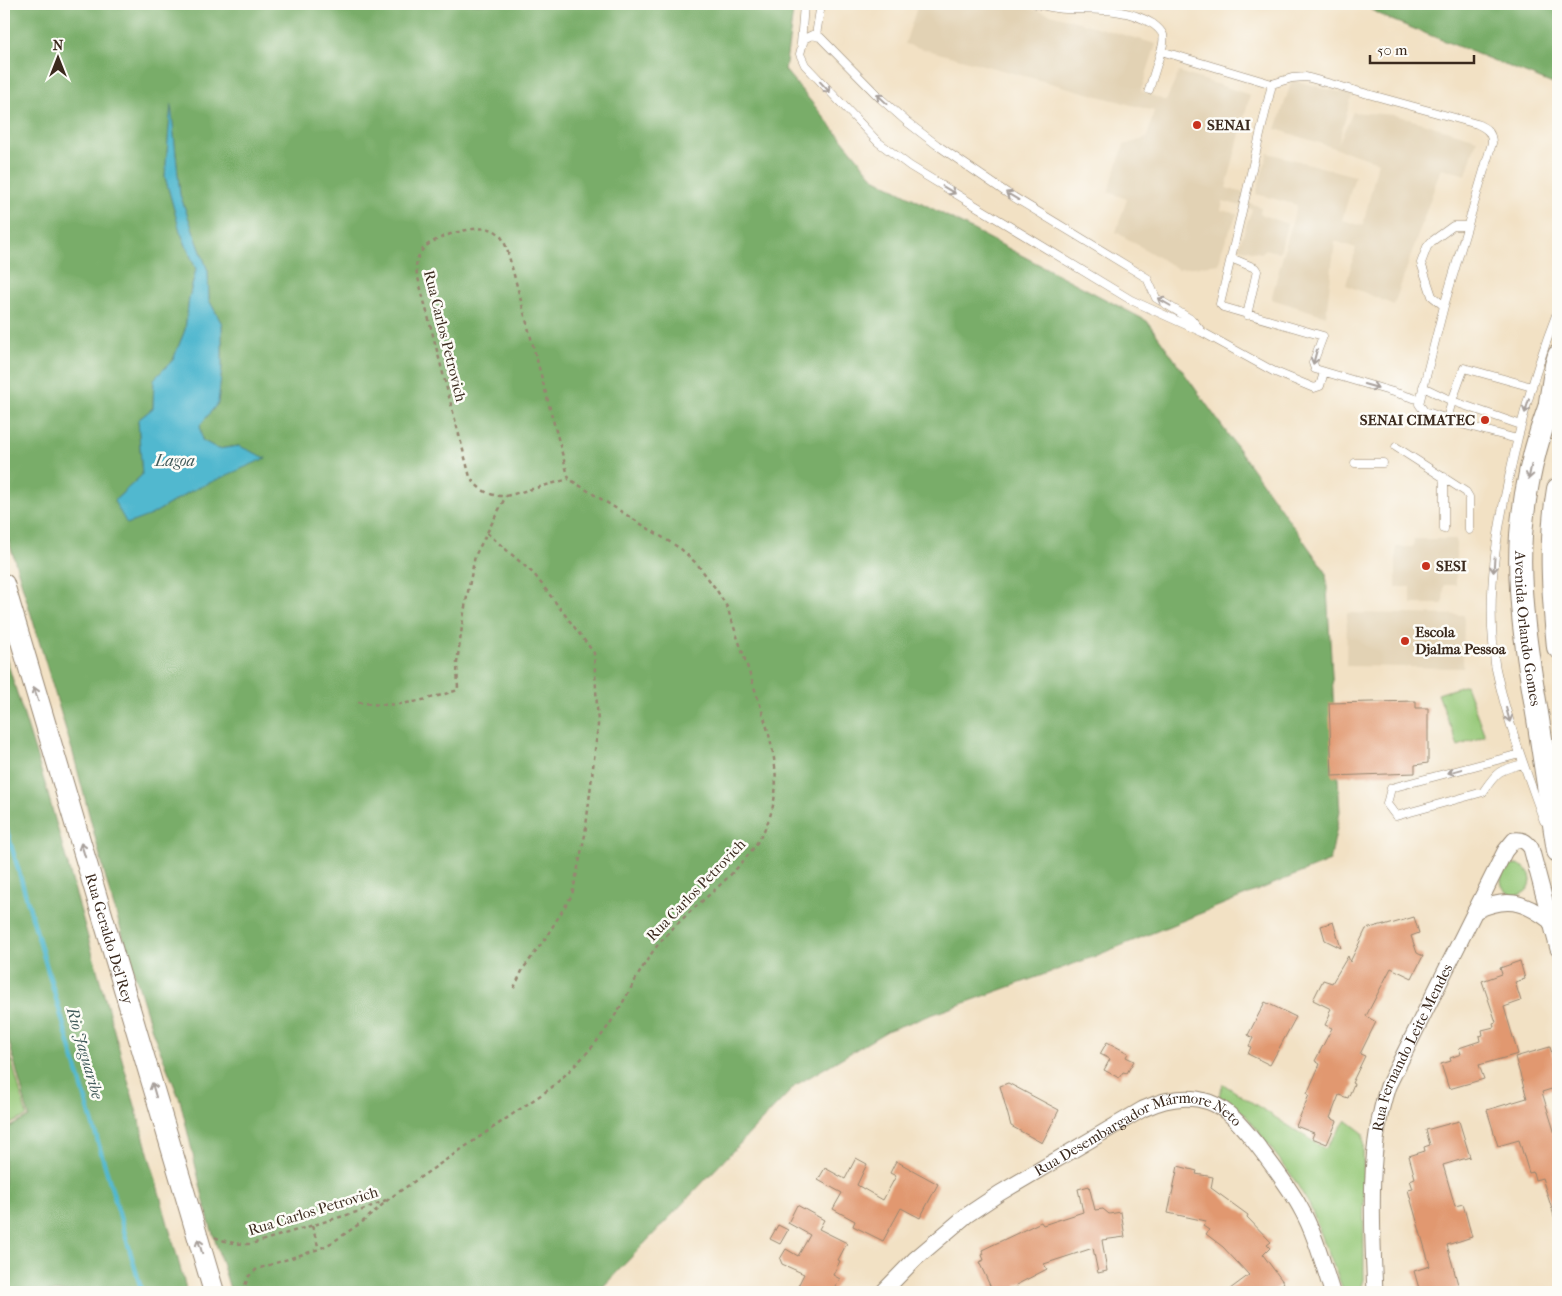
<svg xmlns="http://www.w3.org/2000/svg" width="1562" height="1296" font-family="'IM FELL French Canon',serif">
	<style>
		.built { fill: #e2d2b4 }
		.green { fill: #97c979; stroke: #697a4c }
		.forest { fill: #79ad69; stroke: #5a6c44; fill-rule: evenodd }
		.water { fill: #51b8cf; stroke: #467176 }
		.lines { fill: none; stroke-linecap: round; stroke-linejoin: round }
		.stream { stroke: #51b8cf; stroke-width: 4.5 }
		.building { fill: #e1986f }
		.lane-casing { stroke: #968671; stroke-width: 9 }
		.street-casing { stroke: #968671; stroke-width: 17 }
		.secondary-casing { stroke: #968671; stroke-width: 22 }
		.primary-casing { stroke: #968671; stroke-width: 24 }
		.path { stroke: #968671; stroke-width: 2.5; stroke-dasharray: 4 4; stroke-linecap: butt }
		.lane { stroke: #fff; stroke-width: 8 }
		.street { stroke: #fff; stroke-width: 15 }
		.secondary { stroke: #fff; stroke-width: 20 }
		.primary { stroke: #fff; stroke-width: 22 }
		.oneway { stroke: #a79f9a }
		.poi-dot { fill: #c8321e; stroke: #fdfcf7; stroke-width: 2 }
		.labels { text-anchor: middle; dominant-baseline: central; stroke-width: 5; stroke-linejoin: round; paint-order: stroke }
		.poi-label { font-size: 15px; font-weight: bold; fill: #3b2a1e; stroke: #fdfcf7; text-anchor: start }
		.street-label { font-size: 15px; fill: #3b2a1e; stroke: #fdfcf7 }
		.water-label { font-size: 16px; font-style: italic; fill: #435c5c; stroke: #fdfcf7 }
	</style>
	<rect width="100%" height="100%" fill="#fdfcf7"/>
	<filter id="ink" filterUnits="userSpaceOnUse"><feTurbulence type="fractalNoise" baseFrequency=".02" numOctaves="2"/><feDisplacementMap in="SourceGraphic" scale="10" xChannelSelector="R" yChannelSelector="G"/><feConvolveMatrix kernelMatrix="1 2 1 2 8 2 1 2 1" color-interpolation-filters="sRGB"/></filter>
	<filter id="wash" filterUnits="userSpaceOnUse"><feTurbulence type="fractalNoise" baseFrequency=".0096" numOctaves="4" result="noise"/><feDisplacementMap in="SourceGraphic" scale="20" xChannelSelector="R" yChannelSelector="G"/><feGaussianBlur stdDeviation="1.12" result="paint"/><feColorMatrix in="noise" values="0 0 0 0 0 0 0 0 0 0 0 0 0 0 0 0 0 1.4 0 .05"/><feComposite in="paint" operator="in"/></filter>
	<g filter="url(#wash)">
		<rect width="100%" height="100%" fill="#f2e1c4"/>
		<path class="built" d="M918,4H1015L1156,44L1141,91L1166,101L1179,72L1250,95L1226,188L1248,194L1247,202L1261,207L1260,214L1287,224L1280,253L1266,249L1261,253L1238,248L1252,209L1223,201L1221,210L1237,214L1222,249L1219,264L1178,269L1116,232L1127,199L1108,192L1124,145L1147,138L1154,111L905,44Z
			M1292,80L1352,95L1338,144L1353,112L1395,115L1477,139L1466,175L1441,168L1394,305L1346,285L1356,248L1335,241L1326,316L1271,299L1297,205L1256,194L1268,153L1355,176L1342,220L1363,226L1378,162L1276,129Z
			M1414,539H1456V585H1444L1443,604H1411V587H1396V547H1413Z
			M1347,613L1464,615L1463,668L1346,666Z"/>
		<path class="green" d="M1466,685L1485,736L1458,746L1438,694Z
			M1501 880a15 15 0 1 1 30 0a15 15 0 1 1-30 0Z
			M4,1034L27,1116L4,1127Z
			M1223,1084L1325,1149L1346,1120L1363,1133L1364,1280L1361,1289L1358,1292H1344L1310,1206L1292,1176L1244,1113L1219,1096Z"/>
		<path class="forest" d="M4,4H794L785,70L874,178L1147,321L1326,572L1340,812L1330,861L1093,957L889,1030L796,1085L598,1292H231L208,1218L180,1100L153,1033L110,894L73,753L4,525ZM171,108L180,195L208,271L209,300L222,324V367L218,403L200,425L202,440L218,449L239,446L191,491L151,515L114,501L142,475L138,420L153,408L154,379L173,360L185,330L189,298L196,269L180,231L165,177Z
			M1363,4H1558V86L1384,17Z
			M4,651L46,787L187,1292H4V1130L29,1117L4,1023Z"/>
		<path class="water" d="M171,104L180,195L208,271L209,300L222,324V367L218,403L200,425L202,440L218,449L239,446L266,458L191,491L151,515L127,524L114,501L142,475L138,420L153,408L154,379L173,360L185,330L189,298L196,269L180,231L165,177Z"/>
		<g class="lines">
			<path class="stream" d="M4,821L142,1292"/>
		</g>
		<g id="blocks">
			<path class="building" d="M1416,701V708H1428V763L1415,765V773L1332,776L1329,703Z
				M1414,917L1419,933L1411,936L1417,953L1423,956L1412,978L1391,968L1366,1016L1376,1022L1360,1054L1365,1056L1352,1083L1354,1084L1348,1098L1339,1095L1330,1118L1337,1121L1327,1144L1312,1138L1314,1133L1296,1126L1309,1095L1307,1094L1320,1064L1315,1061L1332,1028L1325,1025L1330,1015L1328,1014L1331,1009L1313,1000L1323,980L1332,983L1348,956L1350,962L1366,929L1384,924V926Z
				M1333,922L1341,948L1325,940L1321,926Z
				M1520,961L1525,979L1515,982L1521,1001L1504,1007L1518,1054L1479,1065L1484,1079L1449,1089L1441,1064L1451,1061L1450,1058L1461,1054L1459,1048L1480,1041L1479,1036L1483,1035L1482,1030L1494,1027L1493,1023L1496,1022L1482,981L1502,974L1500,968Z
				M1265,1002L1296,1017L1270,1065L1248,1054L1251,1047L1249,1046L1253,1038L1248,1035Z
				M1107,1042L1128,1053L1126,1057L1134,1061L1127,1073L1123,1072L1119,1078L1104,1070L1110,1059L1100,1054Z
				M1550,1047L1558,1075V1087L1542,1092L1555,1134L1558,1133V1222H1556L1542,1178L1535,1180L1533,1172L1529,1173L1519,1140L1498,1146L1487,1110L1527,1098L1515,1057Z
				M1008,1083L1059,1110L1042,1143L1011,1126L1000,1086Z
				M1459,1121L1470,1157L1443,1165L1455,1206L1463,1204L1472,1237L1447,1245L1459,1288L1443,1292H1420L1414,1271L1430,1266L1408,1190L1413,1189L1410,1180L1415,1178L1409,1156L1425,1151L1424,1147L1430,1145L1426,1130Z
				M856,1158L867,1164L857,1185L883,1200L896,1176L890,1173L896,1161L938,1184L920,1218L901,1208L883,1241L853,1226L855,1221L833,1209L842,1193L818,1180L825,1168L845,1179Z
				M1178,1166L1197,1171L1196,1174L1213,1177L1211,1188L1248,1215L1247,1217L1271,1242L1267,1245L1270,1248L1263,1255L1284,1283L1271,1292H1226L1249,1275L1223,1247L1206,1234L1209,1230L1203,1226L1206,1221L1168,1213Z
				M1089,1186L1095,1210L1103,1209L1109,1214L1121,1212L1125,1237L1102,1240L1107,1271L1098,1273L1093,1248L1044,1264L1047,1269L1016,1285L1017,1287L1005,1292H993L979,1262L984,1260L982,1255L984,1254L982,1250L1041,1222L1043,1225L1083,1212L1078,1189Z
				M797,1205L824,1220L819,1229L847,1243L838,1260L840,1261L833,1275L840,1279L832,1292H795L804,1274L782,1264L780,1259L786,1249L798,1256L810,1235L788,1223Z
				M778,1225L788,1230L780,1244L770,1239Z"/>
		</g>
	</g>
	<g filter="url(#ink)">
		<use href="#blocks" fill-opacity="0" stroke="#968671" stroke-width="1"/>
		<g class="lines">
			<g class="lane-casing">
				<path id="lane" d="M1036,4C1046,6 1056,9 1066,9C1096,10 1126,7 1153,24C1157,27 1161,30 1163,35C1164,40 1163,46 1161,51
					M816,35L821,4
					M801,44L804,4
					M1149,90L1161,51L1272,84
					M1231,258L1255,268L1257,271L1247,315
					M1444,306L1432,296L1421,263L1427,247L1431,242L1453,226H1467
					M1202,332L1192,320L1156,298L1147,278L1007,193L937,145L907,122L880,98L820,37L812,35L804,39L800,54L805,65L878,142L910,166L1131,300L1202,332L1273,371L1314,388L1320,386L1324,372
					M1423,387L1452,401L1464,368L1532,387
					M1420,400L1315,369L1313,363L1323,336L1223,307L1220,304L1272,84L1292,78L1306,77L1477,124C1486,128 1492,132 1492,143L1444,306L1419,404L1424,411L1465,425L1517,439
					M1447,419L1452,401L1521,425
					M1396,447L1466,492L1469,497V530
					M1355,463H1383
					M1444,477V529
					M1520,754L1391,788L1387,804L1396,816L1483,792C1497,771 1499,770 1523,764
					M1544,821C1526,771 1507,721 1496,669C1494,661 1494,651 1493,643C1488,586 1497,532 1509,477C1521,420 1537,364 1558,310"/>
			</g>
			<g class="street-casing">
				<g id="street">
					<path d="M1475,911C1506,897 1522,900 1550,921"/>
					<path id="s1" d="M883,1292L915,1259L967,1215L1000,1193L1143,1109C1164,1099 1186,1094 1209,1102C1229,1109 1244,1129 1257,1145C1272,1165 1288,1185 1300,1207C1315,1233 1323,1264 1332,1292"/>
					<path id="s2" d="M1375,1292C1372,1225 1367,1149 1388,1086L1505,851L1514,840C1522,839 1526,841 1531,848L1558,949"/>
				</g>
			</g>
			<g class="secondary-casing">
				<g id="secondary">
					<path d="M1549,402L1555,365L1558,355"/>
					<path id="s3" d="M4,584L214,1292"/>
				</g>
			</g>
			<g class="primary-casing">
				<g id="primary">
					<path id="s4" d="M1558,385C1538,432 1525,483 1521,535C1517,596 1528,659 1538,719C1545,763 1551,807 1558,851"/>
					<path d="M1558,489C1549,541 1553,595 1558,647"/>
				</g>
			</g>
			<path class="path" d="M487,533L534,574L594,653L598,725L585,835L572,895L545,939L523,969L513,990
				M358,702C396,709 422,701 458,690L457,663L464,612L475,556L506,496
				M312,1226L319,1249
				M215,1237C227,1243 237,1244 251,1244L360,1211L386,1200
				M242,1292L249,1276L257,1269L319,1249L333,1242L365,1220L390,1198L551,1088C575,1066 597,1045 614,1017C629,994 640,968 657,946C680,917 711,896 736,869C791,811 780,763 756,693C747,665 737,636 727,607L716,589L698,565L681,549L569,479L507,249C504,241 501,234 493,230C478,224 434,236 423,249C417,256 415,265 417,274L470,477C479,490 490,497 506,496L569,479"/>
			<use href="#lane" class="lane"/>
			<use href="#street" class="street"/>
			<use href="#secondary" class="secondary"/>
			<use href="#primary" class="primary"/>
		</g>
		<defs><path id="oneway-shaft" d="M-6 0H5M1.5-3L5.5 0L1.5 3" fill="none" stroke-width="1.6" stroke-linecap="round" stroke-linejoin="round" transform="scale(1.25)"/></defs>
		<g class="oneway">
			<use href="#oneway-shaft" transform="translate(825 87) rotate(47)"/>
			<use href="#oneway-shaft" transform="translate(882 99) rotate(-137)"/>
			<use href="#oneway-shaft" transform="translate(949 190) rotate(31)"/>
			<use href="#oneway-shaft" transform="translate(1012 196) rotate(-149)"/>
			<use href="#oneway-shaft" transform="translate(1164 302) rotate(-150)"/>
			<use href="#oneway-shaft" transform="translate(1315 357) rotate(105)"/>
			<use href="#oneway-shaft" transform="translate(1371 386) rotate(16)"/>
			<use href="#oneway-shaft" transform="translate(1527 406) rotate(107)"/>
			<use href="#oneway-shaft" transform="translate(1530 472) rotate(101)"/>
			<use href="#oneway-shaft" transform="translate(1494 565) rotate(94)"/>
			<use href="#oneway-shaft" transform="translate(36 694) rotate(-107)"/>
			<use href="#oneway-shaft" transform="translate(1508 715) rotate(75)"/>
			<use href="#oneway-shaft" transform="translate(1455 771) rotate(165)"/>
			<use href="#oneway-shaft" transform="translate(83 850) rotate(-107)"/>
			<use href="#oneway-shaft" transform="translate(154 1090) rotate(-106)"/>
			<use href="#oneway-shaft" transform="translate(200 1246) rotate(-107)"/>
		</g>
	</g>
	<g class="poi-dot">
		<circle cx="1197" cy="125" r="5"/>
		<circle cx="1485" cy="420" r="5"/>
		<circle cx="1426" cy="566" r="5"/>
		<circle cx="1405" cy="641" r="5"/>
	</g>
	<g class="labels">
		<g class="poi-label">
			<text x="1207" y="125">SENAI</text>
			<text x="1475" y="420" text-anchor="end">SENAI CIMATEC</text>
			<text x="1436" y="566">SESI</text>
			<text x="1415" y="632">Escola<tspan x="1415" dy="17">Djalma Pessoa</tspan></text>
		</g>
		<g class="street-label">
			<text transform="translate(445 336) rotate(76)">Rua Carlos Petrovich</text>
			<text stroke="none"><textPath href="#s4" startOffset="249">Avenida Orlando Gomes</textPath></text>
			<text transform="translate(696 890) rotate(-46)">Rua Carlos Petrovich</text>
			<text stroke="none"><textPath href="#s3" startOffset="370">Rua Geraldo Del'Rey</textPath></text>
			<text stroke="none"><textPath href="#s2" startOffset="252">Rua Fernando Leite Mendes</textPath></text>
			<text stroke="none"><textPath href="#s1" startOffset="310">Rua Desembargador Mármore Neto</textPath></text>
			<text transform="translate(313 1211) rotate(-17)">Rua Carlos Petrovich</text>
		</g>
		<g class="water-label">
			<text x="175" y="460">Lagoa</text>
			<text transform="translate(85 1053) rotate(74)">Rio Jaguaribe</text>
		</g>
	</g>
	<rect width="1562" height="1296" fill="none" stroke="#fdfcf7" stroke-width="20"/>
	<g transform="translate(58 58)" stroke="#fdfcf7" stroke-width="4" paint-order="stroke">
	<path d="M0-4L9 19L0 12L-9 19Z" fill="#3b2a1e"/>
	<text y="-8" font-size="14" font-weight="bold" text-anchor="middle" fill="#3b2a1e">N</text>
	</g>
	<path d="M1370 55v8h104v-8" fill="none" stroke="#3b2a1e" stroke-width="2.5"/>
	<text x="1377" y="55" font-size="15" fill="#3b2a1e" stroke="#fdfcf7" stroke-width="4" paint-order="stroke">50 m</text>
</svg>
